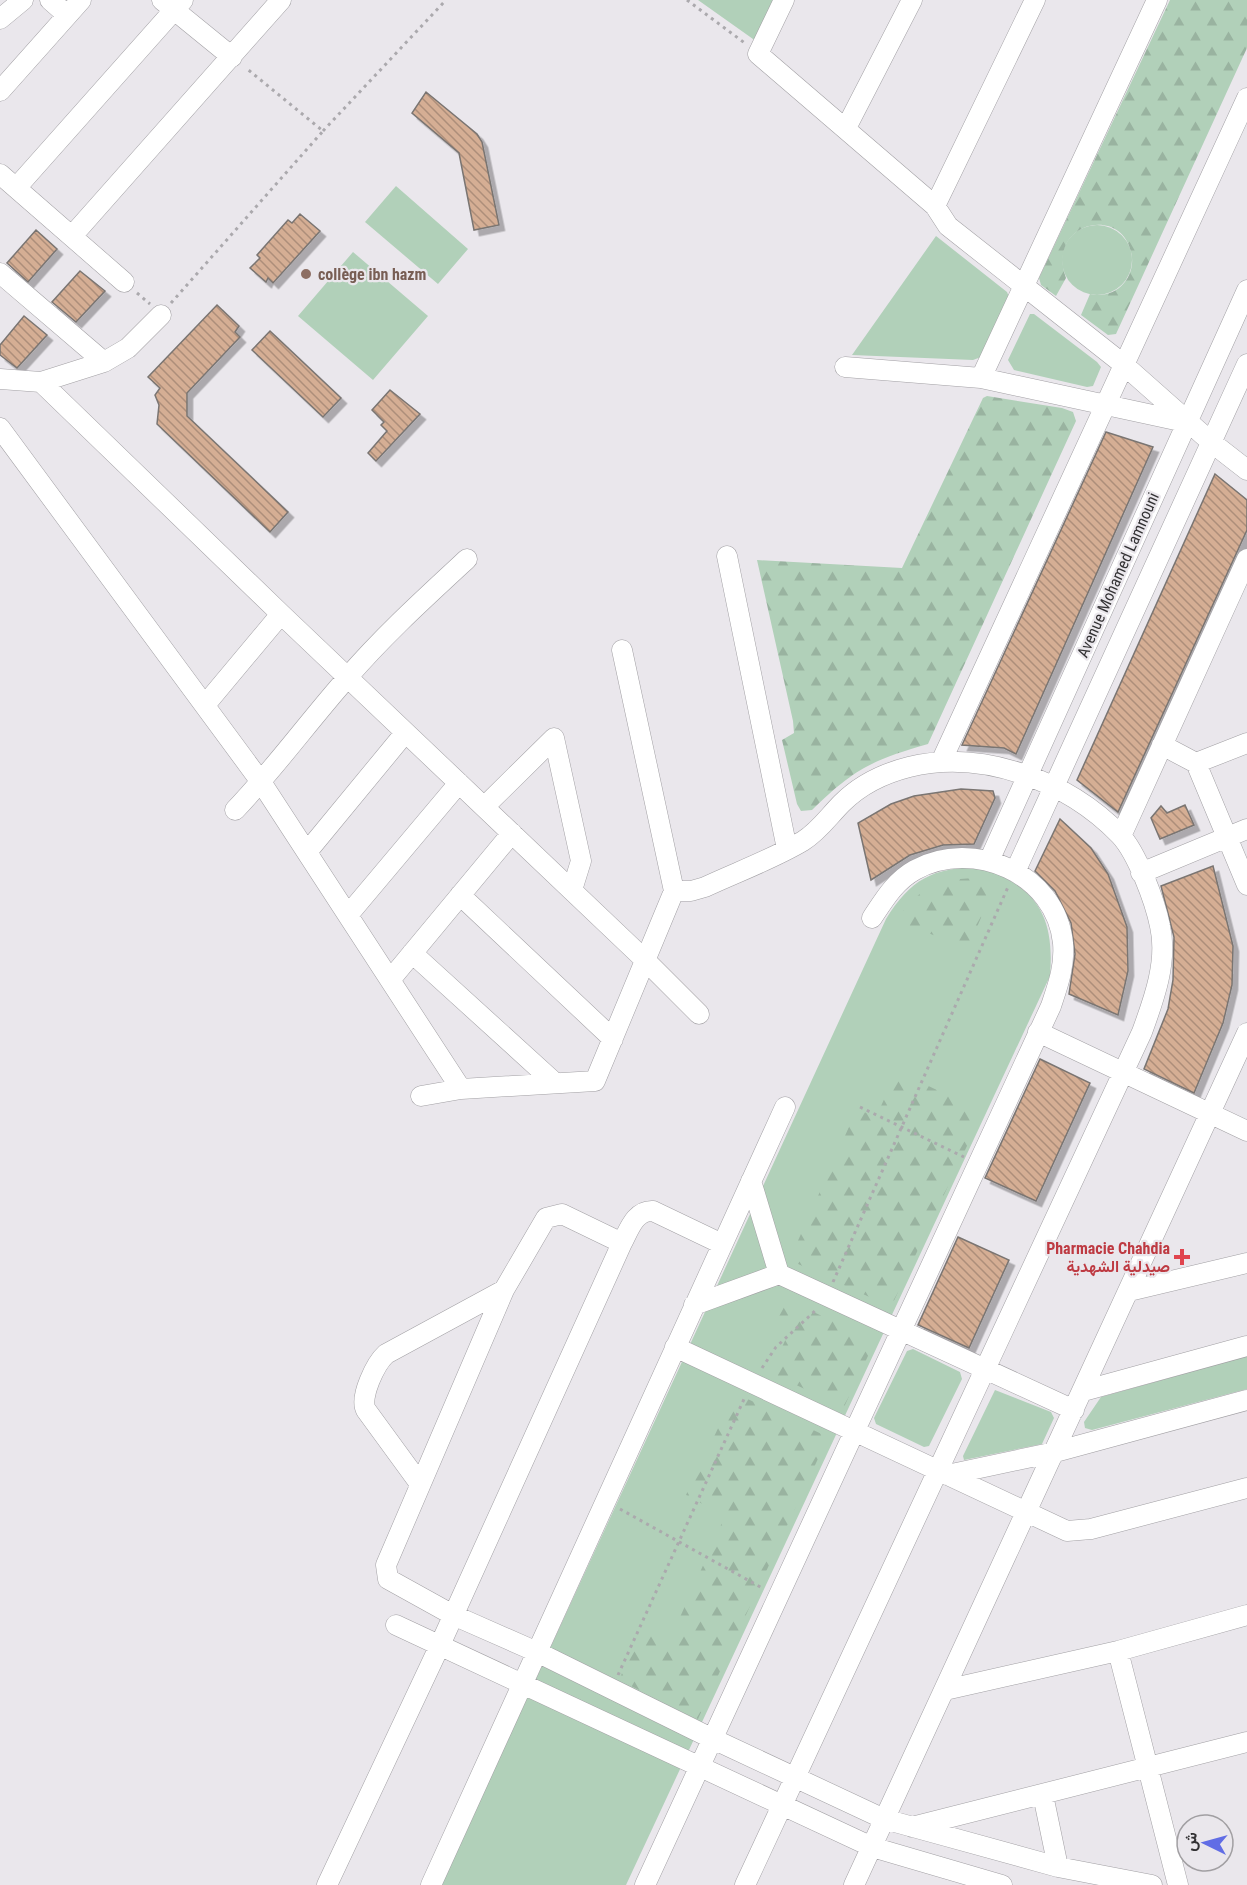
<svg xmlns="http://www.w3.org/2000/svg" width="1247" height="1885" font-family="'Roboto Condensed',Vazirmatn,sans-serif">
	<style>
		.green { fill: #b1d0b9 }
		.forest { fill: url(#forest-firs) }
		.building { fill: url(#building-back-hatch); stroke: #7a7572; stroke-width: 1.5; filter: url(#shadow) }
		.lines { fill: none; stroke-linecap: round; stroke-linejoin: round }
		.minor-casing { stroke: #a2a0a4; stroke-width: 21 }
		.path { stroke: #aba9ad; stroke-width: 3; stroke-dasharray: 3 4.5; stroke-linecap: butt }
		.minor { stroke: #fff; stroke-width: 20 }
		.education-dot { fill: #8d6e63; stroke: #eae7ec; stroke-width: 2 }
		.health-dot { fill: #e0444e; stroke: #eae7ec; stroke-width: 2 }
		.labels { text-anchor: middle; dominant-baseline: central; stroke-width: 4.5; stroke-linejoin: round; paint-order: stroke }
		.education-label { font-size: 16px; font-weight: bold; fill: #785e54; stroke: #eae7ec; text-anchor: start }
		.street-label { font-size: 16px; fill: #333234; stroke: #eae7ec }
		.health-label { font-size: 16px; font-weight: bold; fill: #be3a42; stroke: #eae7ec; text-anchor: end }
	</style>
	<defs>
		<pattern id="forest-firs" width="22" height="20" patternUnits="userSpaceOnUse" patternTransform="scale(1.5)"><rect width="22" height="20" fill="#b1d0b9"/><path d="M5 1l3.5 6h-7zM16 11l3.5 6h-7z" fill="#99b3a0"/></pattern>
		<pattern id="building-back-hatch" width="6" height="6" patternUnits="userSpaceOnUse" patternTransform="scale(1.5)"><rect width="6" height="6" fill="#d5ae94"/><path d="M-1 5l2 2M0 0l6 6M5-1l2 2" fill="none" stroke="#ad8e7a"/></pattern>
		<filter id="shadow"><feDropShadow dx="5.5" dy="5.5" stdDeviation="0" flood-color="#0004"/></filter>
	</defs>
	<rect width="100%" height="100%" fill="#eae7ec"/>
	<path class="green" d="M698,0H776L756,39H753Z
		M396,186L468,249L438,284L365,222Z
		M1062 260a35 35 0 1 1 70 0a35 35 0 1 1-70 0Z
		M936,236L1007,292L1009,297L981,357L973,360L852,355Z
		M353,252L428,316L373,380L298,316Z
		M1030,314H1034L1097,362L1101,367L1093,386L1087,387L1014,370L1008,360Z
		M979,867C1036,886 1055,915 1050,976L626,1885H441L886,919C911,879 932,868 979,867Z
		M913,1349L960,1372L962,1379L929,1446L924,1447L876,1424L874,1418L907,1351Z
		M1247,1356V1389L1092,1430L1085,1428L1084,1422L1101,1397Z
		M995,1390L1051,1412L1054,1418L1042,1444L964,1460L963,1456Z"/>
	<path class="forest" d="M1170,0H1247V48L1116,334L1108,335L1081,315L1090,294C1102,297 1116,293 1124,283C1131,275 1134,263 1131,252C1120,204 1046,224 1066,278L1056,296L1041,285L1039,278Z
		M987,396L1062,408L1073,412L1076,421L928,744C872,760 854,769 812,810L801,811L797,804L782,740L794,733L793,721L757,560L902,568L983,398Z
		M974,878L995,885L968,948L896,921C918,889 935,880 974,878Z
		M897,1071L983,1112L891,1307L796,1263L792,1254L857,1109L876,1117Z
		M788,1300L875,1341L844,1407L770,1373L790,1330L776,1322Z
		M735,1393L828,1437L698,1719L619,1680L641,1630L669,1642L725,1516L686,1495Z"/>
	<path class="building" d="M426,92L477,134L482,142L499,225L474,230L459,153L412,113Z
		M300,214L320,231L273,283L268,278L266,282L250,268L260,258L257,255L288,220L292,223Z
		M36,230L57,249L28,282L7,263Z
		M80,271L105,291L76,322L52,302Z
		M217,305L239,326L235,332L240,337L187,393V416L288,512L270,532L157,424L159,405L155,395L160,388L148,377Z
		M24,316L47,335L17,368L0,355V345Z
		M270,331L341,398L323,417L252,350Z
		M390,390L420,414L376,461L368,453L387,431L381,425L384,422L372,410Z
		M1106,432L1153,447L1016,754L1004,748L962,745Z
		M1215,474L1247,500V530L1118,812L1077,780Z
		M961,789L993,791L995,798L974,844L943,845L910,855L871,880L858,823L891,804L914,796Z
		M1185,805L1194,825L1160,839L1151,818L1161,806L1167,813Z
		M1060,819L1091,848L1108,874L1127,927L1128,971L1118,1015L1069,994L1075,954L1071,923L1055,891L1035,871Z
		M1213,866L1233,946L1232,985L1223,1023L1194,1093L1144,1069L1168,1009L1173,980L1174,937L1161,886Z
		M1040,1059L1090,1083L1036,1201L985,1178Z
		M958,1237L1009,1260L969,1348L918,1325Z"/>
	<g class="lines">
		<g class="minor-casing">
			<path id="minor" d="M50,0L67,15
				M162,0L232,57
				M784,0L758,54L935,206L948,226L1123,364L1211,442L1247,470
				M0,19L23,0
				M0,91L81,0
				M846,128L912,0
				M0,174L124,282
				M16,188L183,0
				M935,206L1035,0
				M72,236L281,0
				M0,273L104,362
				M845,367L981,378L1185,422
				M981,378L1157,0
				M0,379L41,382L104,362L128,348L161,315
				M41,382L281,614L645,960L699,1014
				M0,428L261,782L461,1089
				M727,556L787,849
				M205,705L281,614
				M1162,745L1196,763L1247,885
				M941,762L1247,98
				M1196,763L1247,743
				M484,807L554,738L581,861L572,890
				M235,810C275,768 309,721 347,678C384,635 426,597 467,559
				M1121,836L1247,559
				M307,852L405,733
				M989,861L1247,290
				M1015,872L1247,364
				M1141,873L1247,829
				M674,891H691L705,887C737,872 773,859 803,841C819,831 829,816 842,803C860,785 885,773 909,767C983,749 1068,781 1120,835C1137,853 1155,901 1160,926C1168,961 1154,999 1142,1032L745,1885
				M460,895L613,1039
				M348,915L459,783
				M412,953L555,1083
				M390,980L512,833
				M1038,1032L1247,1131
				M421,1096L461,1089L595,1081L674,891L622,650
				M751,1181L779,1274
				M622,1243L562,1214L546,1218L504,1290L386,1565L388,1579L453,1615L537,1652L713,1739L884,1819L1058,1867L1152,1885
				M1129,1291L1247,1263
				M694,1305L779,1274L1074,1410
				M675,1347L1067,1531L1091,1529L1247,1488
				M1083,1391L1247,1346
				M947,1475L1055,1452L1247,1400
				M420,1484L366,1410C359,1397 376,1363 386,1354L504,1290
				M396,1625L872,1847L1002,1885
				M1118,1651L1178,1885
				M945,1690L1118,1651L1247,1615
				M1043,1795L1058,1867
				M912,1827L1247,1742
				M327,1885L440,1645L622,1243C629,1230 635,1210 653,1211L722,1244
				M431,1885L785,1107
				M645,1885L1051,1006C1058,985 1065,966 1063,943C1056,873 973,838 915,870C895,881 884,900 872,918
				M854,1885L1247,1033"/>
		</g>
		<path class="path" d="M687,0L746,44
			M323,131L446,0
			M137,293L150,304
			M171,303L323,131L246,68
			M860,1107L964,1157
			M833,1282L1008,887
			M762,1368L776,1347L816,1310
			M620,1509L764,1589
			M618,1675L745,1397"/>
		<use href="#minor" class="minor"/>
	</g>
	<circle class="education-dot" cx="306" cy="274" r="6"/>
	<path class="health-dot" d="M1179 1248h6v6h6v6h-6v6h-6v-6h-6v-6h6z"/>
	<g class="labels">
		<g class="education-label">
			<text x="318" y="274">collège ibn hazm</text>
		</g>
		<g class="street-label">
			<text transform="translate(1118 575) rotate(-66)">Avenue Mohamed Lamnouni</text>
		</g>
		<g class="health-label">
			<text x="1170" y="1248">Pharmacie Chahdia<tspan x="1170" dy="18">صيدلية الشهدية</tspan></text>
		</g>
	</g>
	<g transform="translate(1205 1843) rotate(275)"><circle r="28" fill="#eae7ec" stroke="#a19fa2" stroke-width="1.5"/>
	<path d="M0-4.5L10 22L0 15L-10 22Z" fill="#616de5"/>
	<text y="-9" font-size="16" font-weight="bold" text-anchor="middle" fill="#333234">ش</text>
	</g>
</svg>
